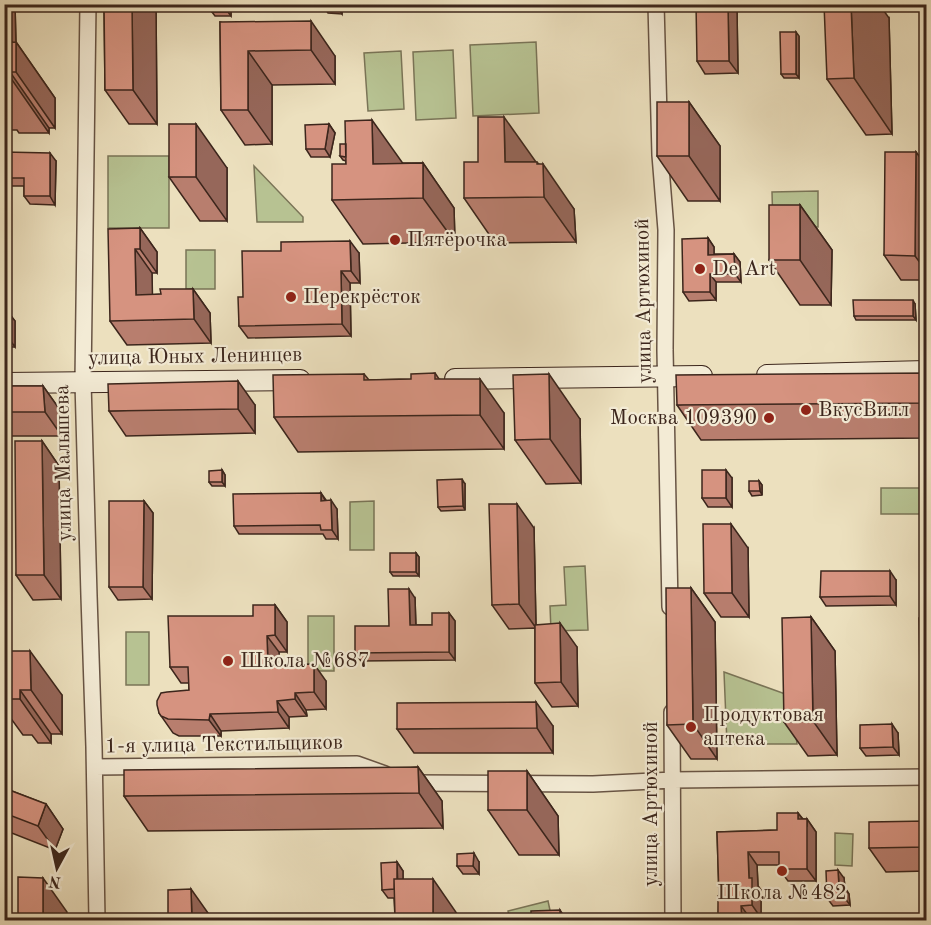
<svg xmlns="http://www.w3.org/2000/svg" width="931" height="925" font-family="'Old Standard TT',serif">
	<style>
		.green { fill: #b7c292; stroke: #7a7457; stroke-width: 1.5 }
		.lines { fill: none; stroke-linecap: round; stroke-linejoin: round }
		.street-casing { stroke: #685444; stroke-width: 18 }
		.secondary-casing { stroke: #3c261c; stroke-width: 22 }
		.street { stroke: #f3ebd5; stroke-width: 15 }
		.secondary { stroke: #f3ebd5; stroke-width: 20 }
		.wall { fill: #b87e6e; stroke: #3c261c; stroke-width: 1.5 }
		.shaded-wall { fill: #96675a; stroke: #3c261c; stroke-width: 1.5 }
		.building { fill: #d69380; stroke: #3c261c; stroke-width: 1.5 }
		.poi-dot { fill: #8f2418; stroke: #f3ebd5; stroke-width: 2 }
		.labels { text-anchor: middle; dominant-baseline: central; stroke-width: 4.5; stroke-linejoin: round; paint-order: stroke }
		.poi-label { font-size: 21px; fill: #3c261c; stroke: #f3ebd5; text-anchor: start }
		.street-label { font-size: 21px; fill: #3c261c; stroke: #f3ebd5 }
	</style>
	<rect width="100%" height="100%" fill="#ece0be"/>
	<filter id="stains"><feTurbulence type="fractalNoise" baseFrequency=".00333" numOctaves="4"/><feColorMatrix values="0 0 0 0 .2 0 0 0 0 .09 0 0 0 0 .02 0 0 0 .5 -.17"/></filter>
	<radialGradient id="worn" r=".72"><stop offset=".6" stop-color="#630" stop-opacity="0"/><stop offset="1" stop-color="#630" stop-opacity=".3"/></radialGradient>
	<path class="green" d="M536,42L539,113L473,116L470,45Z
		M453,50L456,118L416,120L413,52Z
		M401,51L404,109L368,111L364,53Z
		M108,156H169V228H108Z
		M254,166L303,217V222H257Z
		M818,191V227H773L772,192Z
		M186,250H215V289H186Z
		M881,488H926V514H881Z
		M374,501V550H350V502Z
		M585,566L588,630L551,631L550,606L566,605L564,567Z
		M308,616H334V671H308Z
		M126,632H149V685H126Z
		M724,672L791,696L797,744H727Z
		M835,833L853,834L852,866L835,865Z
		M548,901L551,915L543,920H510L508,911Z"/>
	<g class="lines">
		<g class="street-casing">
			<path id="street" d="M88,4L83,382L89,596L94,747L97,920
				M656,4L660,155L666,230L665,350L670,607
				M672,712L673,920
				M95,767L357,764L385,774
				M411,783L593,784L673,780L926,777"/>
		</g>
		<g class="secondary-casing">
			<path id="secondary" d="M767,375L926,371
				M455,379L702,376
				M4,383L300,380"/>
		</g>
		<use href="#street" class="street"/>
		<use href="#secondary" class="secondary"/>
	</g>
	<path class="wall" d="M4,4H15L16,42L55,98V128H49V133H19L17,130H7L4,127Z
		M104,4H156L157,124H129L105,90Z
		M212,4H231V16H215L212,12Z
		M322,4H342V14L328,13Z
		M737,9L738,73L705,74L697,61Z
		M889,18L892,134L866,135L827,79Z
		M220,22L335,56V84L272,85V144L245,145L221,110Z
		M799,36V78H784L781,74Z
		M689,102L720,146V201H688L657,156Z
		M329,124L335,133L330,157H311L306,149Z
		M4,152L56,161L55,205L30,204L24,196V186H4Z
		M916,152L927,167V280H901L884,255Z
		M340,156L403,163H423L454,208L455,242L363,244L332,200L346,164V161L343,160Z
		M536,162L539,164L574,209L576,242L495,243L464,198Z
		M227,168V221H200L169,177Z
		M800,205L832,250L831,305H800L769,260Z
		M140,228L157,252V273H152V295L161,294L193,289L210,313L211,343L127,345L110,321Z
		M708,238L714,247V254H734L740,262L741,282H716V300L689,301L683,292Z
		M359,253L360,283H350L351,336L248,338L239,326L243,297Z
		M915,304L916,320H856L854,316Z
		M4,307L15,321V347H4Z
		M435,373L439,379L504,413V449L298,452L274,417L364,374L369,380L411,379Z
		M927,373V438L701,440L677,405Z
		M4,386H43L60,410L62,436H4Z
		M255,405V433L126,436L109,411Z
		M580,419L581,483L546,484L515,440Z
		M42,441L59,466L61,599L33,600L16,575Z
		M222,470L225,475V486H212L209,482Z
		M732,478V507H708L702,498Z
		M759,481L762,485V495L752,496L749,491Z
		M465,484V510L441,511L438,507Z
		M321,493L326,500L337,509L338,539H326L323,534H239L234,526Z
		M144,501L153,513L152,599L118,600L109,587Z
		M534,528L536,625L577,647L578,706L552,707L535,683V628L509,629L492,605Z
		M748,548L749,617H721L704,593Z
		M416,553L419,557V576H393L390,572Z
		M896,580V605L826,606L820,597Z
		M691,588L715,622L717,759H691L667,725Z
		M415,598L416,625H432L449,613L455,621V660L361,661L355,653L389,626Z
		M275,605L287,622V652H279V665L326,681V709L306,710L307,716L289,717V728L221,731V736H179L173,733L159,713L189,690V683H181L170,667L253,616Z
		M811,617L835,651L837,755L808,756L784,722Z
		M927,618V728L921,720Z
		M4,651L62,695V734H51V743H38L32,735H23L4,709Z
		M553,726V753H414L397,729Z
		M898,733L899,755L866,756L860,748Z
		M418,767L442,801L443,828L148,831L124,796Z
		M527,771L558,816L559,855H519L488,810Z
		M4,788L46,804L63,829L55,850L4,830Z
		M798,813L803,819H807L816,832V881H788L779,869V865H757L758,886L761,890V918H750V921H718L719,896L717,832L777,830Z
		M927,821V871L886,872L869,848Z
		M397,862L403,871V879L462,921H397L395,917L394,898H388L382,890Z
		M479,862V874H463L457,866Z
		M844,878L845,888L849,894L850,905L833,906L827,898Z"/>
	<path class="shaded-wall" d="M4,4H15L16,47L4,31Z
		M132,4H156L157,124L133,90Z
		M228,4H231V16L228,12Z
		M336,4H342V14L336,5Z
		M728,4H734L737,9L738,73L729,61Z
		M851,4H879L889,18L892,134L854,78Z
		M311,21L335,56V84L311,50Z
		M796,32L799,36V78L796,74Z
		M16,42L55,98V128L16,72Z
		M248,51L272,85V144L248,110Z
		M10,72L49,128V133L10,77Z
		M689,102L720,146V201L689,156Z
		M504,117L536,162H505Z
		M372,120L404,165L373,164Z
		M196,124L227,168V221L196,177Z
		M329,124L335,133L330,157L325,149Z
		M916,152L927,167V272L915,256Z
		M50,153L56,161L55,205L50,196Z
		M537,162L543,171V164L574,209L576,242L544,197Z
		M423,163L454,208L455,242L423,198Z
		M800,205L832,250L831,305L800,260Z
		M140,228L157,252V273L140,249Z
		M708,238L714,247V263L708,255Z
		M350,241L359,253L360,283L351,271Z
		M135,249L152,273L153,319L136,295Z
		M734,254L740,262L741,282L735,274Z
		M341,271L350,283L351,336L342,324Z
		M710,274L716,282V300L710,292Z
		M193,289L210,313L211,343L194,319Z
		M913,300L915,304L916,320L913,316Z
		M4,307L15,321V347L4,332Z
		M549,374L580,419L581,483L550,439Z
		M480,379L504,413V449L480,415Z
		M238,381L255,405V433L238,409Z
		M43,386L60,410L62,436L45,412Z
		M42,441L59,466L61,599L44,575Z
		M222,470L225,475V486L222,482Z
		M726,470L732,478V507L726,498Z
		M462,479L465,484V510L463,506Z
		M759,481L762,485V495L760,491Z
		M321,493L326,502L321,501Z
		M331,500L337,509L338,539L332,530Z
		M144,501L153,513L152,599L143,587Z
		M517,504L534,528L536,628L519,604Z
		M731,524L748,548L749,617L732,593Z
		M416,553L419,557V576L416,572Z
		M890,571L896,580V605L890,596Z
		M691,588L715,622L717,759L693,724Z
		M409,589L415,598L416,633L410,625Z
		M275,605L287,622V652L275,635Z
		M449,613L455,621V660L449,652Z
		M811,617L835,651L837,755L813,721Z
		M560,623L577,647L578,706L561,682Z
		M267,636L279,652L280,682L268,665Z
		M30,651L62,695V734L31,690Z
		M314,664L326,681V709L314,692Z
		M20,690L51,734V743L20,699Z
		M295,693L306,710L307,716L295,699Z
		M277,701L289,717V728L278,712Z
		M536,702L553,726V753L537,728Z
		M210,714L221,731V736L209,720Z
		M892,724L898,733L899,755L893,747Z
		M418,767L442,801L443,828L419,793Z
		M527,771L558,816L559,855L527,810Z
		M46,804L63,829L55,850L38,826Z
		M798,813L807,825V819L816,832V881L807,869L798,819Z
		M748,852L757,865L758,886L761,890V918L752,905L749,878Z
		M474,853L479,862V874L473,866Z
		M397,862L403,871V897L398,889Z
		M838,870L844,878L845,888L849,894L850,905L844,897L839,886Z
		M43,878L67,912V921H43Z
		M433,879L462,921H435L433,917Z
		M191,889L208,913V921H192Z
		M741,906L750,918V921H742Z
		M560,910L567,921H560Z"/>
	<path class="building" d="M104,4H132L133,90H105Z
		M212,4H228V12H212Z
		M696,4H728L729,61H697Z
		M824,4H851L854,78L827,79Z
		M311,21V50L248,51V110H221L220,22Z
		M780,32H796V74H781Z
		M16,42V72H10V77H4V43Z
		M657,102H689V156H657Z
		M478,117H504L505,162H537V164H543L544,197L464,198V162H478Z
		M372,120L373,164L423,163V198L332,200V164H346L345,121Z
		M169,124H196V177H169Z
		M329,124L325,149H306L305,125Z
		M340,144H346V157L340,156Z
		M4,152L50,153V196H24V178H4Z
		M885,152H916L915,256L884,255Z
		M769,205H800V260H769Z
		M140,228V249H135L136,295L161,294L160,289H193L194,319L110,321L108,229Z
		M708,238V255L734,254L735,274H710V292H683L682,239Z
		M350,241L351,271H341L342,324L239,326L238,297H243L242,251H281V242Z
		M853,300H913V316H854Z
		M435,373V379H480V415L274,417L273,375L364,374V380L411,379V374Z
		M927,373V403L677,405L676,375Z
		M549,374L550,439L515,440L513,375Z
		M238,381V409L109,411L108,384Z
		M4,386H43L45,412H4Z
		M15,441H42L44,575H16Z
		M222,470V482H209V471Z
		M702,470H726V498H702Z
		M462,479L463,506L438,507L437,480Z
		M749,481H759L760,491H749Z
		M321,493V501L331,500L332,530H321L320,525L234,526L233,494Z
		M109,501H144L143,587H109Z
		M489,504H517L519,604L492,605Z
		M703,524H731L732,593H704Z
		M390,553H416V572H390Z
		M821,571H890V596L820,597Z
		M666,588H691L693,724L667,725Z
		M388,589H409L410,625H432V613H449V652L355,653V626H389Z
		M253,605H275V635L267,636L268,665L314,664V692L295,693V699L277,701L278,712L210,714L209,720L168,719L161,716L159,713L157,705V701L161,693L167,692L189,690L188,667H170L168,616H253Z
		M811,617L813,721L784,722L782,618Z
		M919,618H927V720H921Z
		M560,623L561,682L535,683V625Z
		M4,651H30L31,690H20V699H7V690H4Z
		M536,702L537,728L397,729V703Z
		M892,724L893,747L860,748V725Z
		M418,767L419,793L124,796V770Z
		M488,771H527V810H488Z
		M4,788L46,804L38,826L4,813Z
		M777,813H798V819H807V869H779V852H748L749,878H752V905L741,906L742,921H718V896H719L717,832L777,830Z
		M927,821V847L869,848V822Z
		M474,853L473,866H457V854Z
		M397,862V879H394V889L382,890L381,863Z
		M838,870L839,886H844V897L827,898L826,871Z
		M18,877L43,878V921H18Z
		M394,879H433V917H395Z
		M191,889L192,921H168V890Z
		M560,910V921H531V911Z"/>
	<g class="poi-dot">
		<circle cx="395" cy="240" r="6"/>
		<circle cx="700" cy="269" r="6"/>
		<circle cx="291" cy="297" r="6"/>
		<circle cx="806" cy="410" r="6"/>
		<circle cx="769" cy="418" r="6"/>
		<circle cx="228" cy="661" r="6"/>
		<circle cx="691" cy="727" r="6"/>
		<circle cx="782" cy="871" r="6"/>
	</g>
	<g class="labels">
		<g class="poi-label">
			<text x="407" y="240">Пятёрочка</text>
			<text x="712" y="269">De Art</text>
			<text x="303" y="297">Перекрёсток</text>
			<text x="818" y="410">ВкусВилл</text>
			<text x="757" y="418" text-anchor="end">Москва 109390</text>
			<text x="240" y="661">Школа №687</text>
			<text x="703" y="715">Продуктовая<tspan x="703" dy="24">аптека</tspan></text>
			<text x="782" y="893" text-anchor="middle">Школа №482</text>
		</g>
		<g class="street-label">
			<text transform="translate(644 301) rotate(-91)">улица Артюхиной</text>
			<text transform="translate(195 357) rotate(-1)">улица Юных Ленинцев</text>
			<text transform="translate(64 463) rotate(-91)">улица Малышева</text>
			<text transform="translate(224 745) rotate(-1)">1-я улица Текстильщиков</text>
			<text transform="translate(651 804) rotate(-90)">улица Артюхиной</text>
		</g>
	</g>
	<rect width="931" height="925" fill="none" stroke="#ece0be" stroke-width="24"/>
	<rect x="6" y="6" width="919" height="913" fill="none" stroke="#3c261c" stroke-width="3"/>
	<rect x="12" y="12" width="907" height="901" fill="none" stroke="#3c261c" stroke-width="1.5"/>
	<g transform="translate(57 868) rotate(188)" stroke="#f3ebd5" stroke-width="4.5" paint-order="stroke">
	<path d="M0-4.5L10 22L0 15L-10 22Z" fill="#3c261c"/>
	<text y="-9" font-size="16" font-weight="bold" text-anchor="middle" fill="#3c261c">N</text>
	</g>
	<rect width="100%" height="100%" filter="url(#stains)"/>
	<rect width="100%" height="100%" fill="url(#worn)"/>
</svg>
